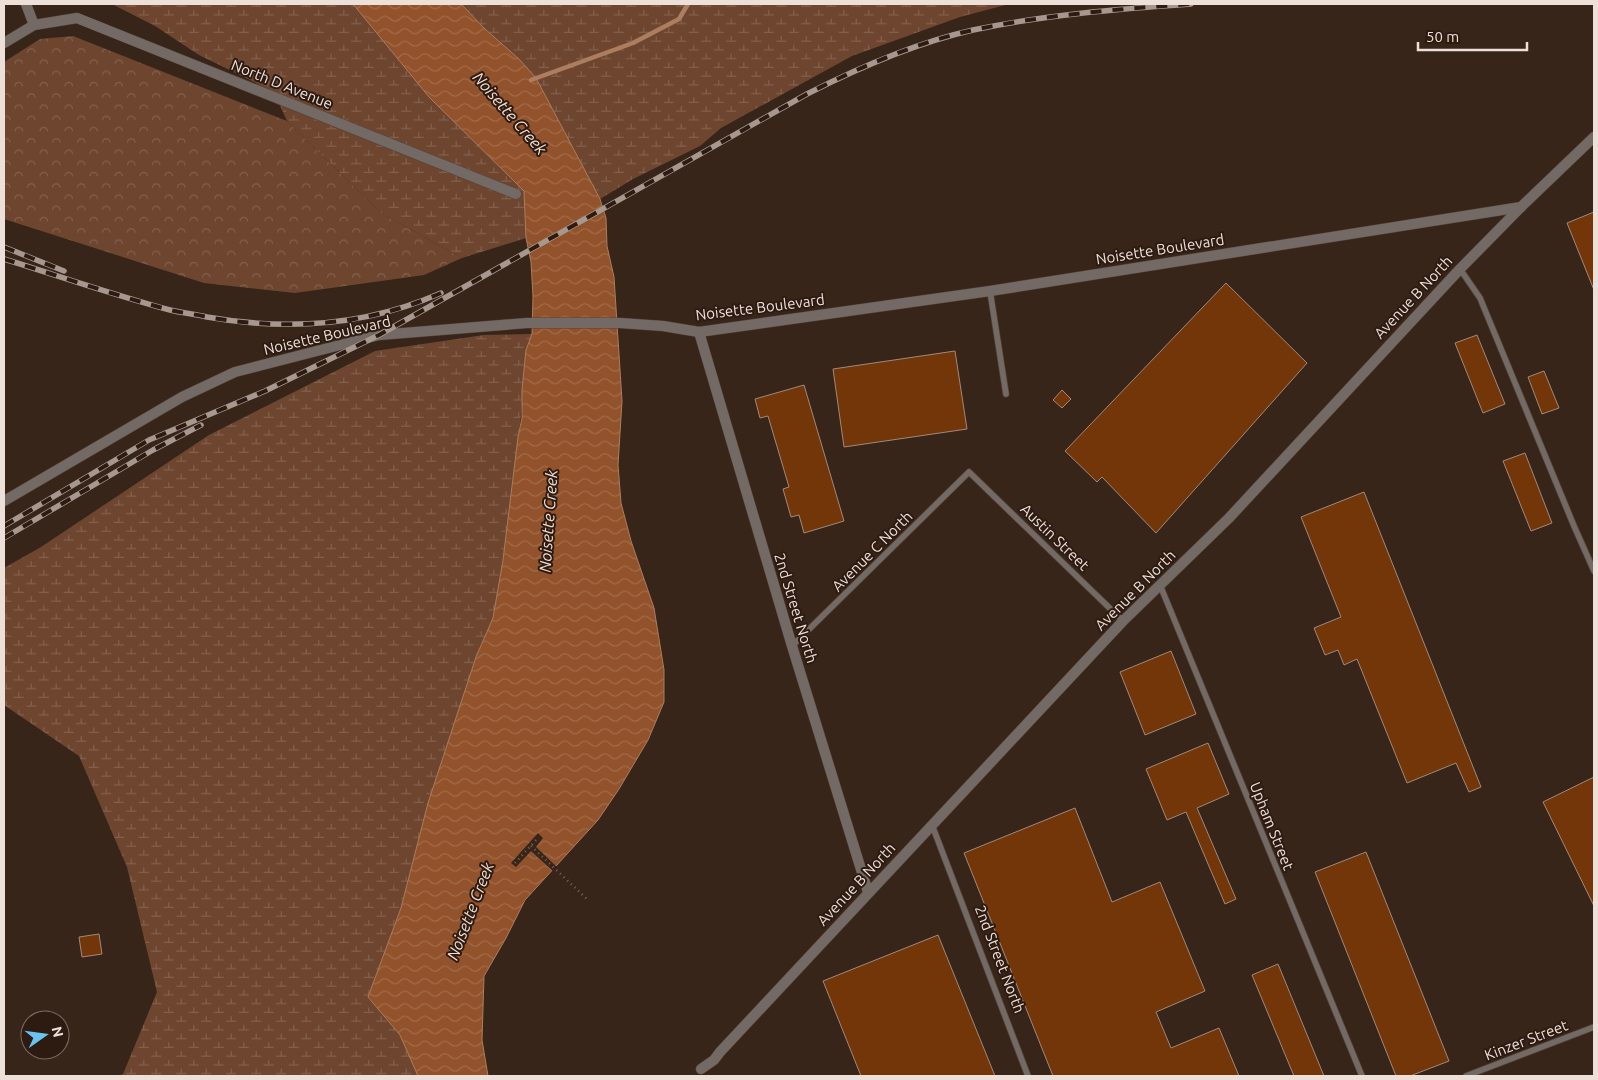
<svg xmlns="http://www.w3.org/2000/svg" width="1598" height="1080" font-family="Ubuntu,sans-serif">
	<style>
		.forest { fill: url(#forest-crowns) }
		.wetland { fill: url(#wetland-marsh) }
		.water { fill: url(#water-waves); stroke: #ad7d5f }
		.pier { fill: #38251a }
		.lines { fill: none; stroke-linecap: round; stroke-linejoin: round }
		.stream { stroke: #ad7d5f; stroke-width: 4.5 }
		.building { fill: #723608; stroke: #a1897c }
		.service-casing { stroke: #554339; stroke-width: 7 }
		.minor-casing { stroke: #554339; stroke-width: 11 }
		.tertiary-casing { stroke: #554339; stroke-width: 11 }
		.path { stroke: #76655b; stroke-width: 2.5; stroke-dasharray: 1 4; stroke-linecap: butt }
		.service { stroke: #746a65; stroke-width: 5.5 }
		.minor { stroke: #746a65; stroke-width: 10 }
		.tertiary { stroke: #746a65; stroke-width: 10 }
		.rail-casing { stroke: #a7988f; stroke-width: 5.5 }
		.rail { stroke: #2d1b11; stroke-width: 4; stroke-dasharray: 11; stroke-linecap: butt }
		.labels { text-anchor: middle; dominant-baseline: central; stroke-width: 4; stroke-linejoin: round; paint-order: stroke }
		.street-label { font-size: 15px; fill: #ede0d9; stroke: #2d1b11 }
		.water-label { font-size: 16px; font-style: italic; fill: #f1ded3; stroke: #2d1b11 }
	</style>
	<defs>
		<pattern id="forest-crowns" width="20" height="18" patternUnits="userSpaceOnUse" patternTransform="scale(1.25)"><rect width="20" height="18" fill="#6e462f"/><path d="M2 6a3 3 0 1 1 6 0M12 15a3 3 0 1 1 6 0" fill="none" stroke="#83604d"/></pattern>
		<pattern id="wetland-marsh" width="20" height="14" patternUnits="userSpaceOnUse" patternTransform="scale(1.25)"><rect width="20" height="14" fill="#6e462f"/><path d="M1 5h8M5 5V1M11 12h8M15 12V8" fill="none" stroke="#83604d"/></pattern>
		<pattern id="water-waves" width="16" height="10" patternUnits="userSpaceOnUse" patternTransform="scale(1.25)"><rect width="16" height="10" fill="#92522b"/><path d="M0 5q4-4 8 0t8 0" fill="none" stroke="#a26b49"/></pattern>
	</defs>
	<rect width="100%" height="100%" fill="#38251a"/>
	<path class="forest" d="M73,36L287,121L381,213L462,258L424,275L295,293L204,283L4,219V62L40,39Z"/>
	<path class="wetland" d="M112,4H353L429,97L524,191L526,238L462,258L381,213L287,121L274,92L199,55L155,26Z
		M461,4H1009L960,17L852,56L721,128L700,146L633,179L600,199L536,78L519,59L485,29Z
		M532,334C519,368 525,403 518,437L503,560L493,618L476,657L428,803L401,908L368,997L400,1035L418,1076H117L123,1074L157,992L127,867L79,756L4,705V568L41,547L209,435L375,351L484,335Z"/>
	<path class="water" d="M353,4H461L485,29L519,59L536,78L600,199L606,218L607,246L614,277L622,401L618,465L621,503L631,541L654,608L664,670V702L648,740L619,789L598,820L525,900L506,938L484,976L482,1040L488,1076H418L400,1035L368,997L401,908L428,803L476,657L493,618L503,560L518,437L522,418V390L526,350L532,334L533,296L531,262L526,238L524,191L429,97Z"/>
	<path class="pier" d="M538,833L543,838L536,847L558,868L554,872L531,851L516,867L511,863Z"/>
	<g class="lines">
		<path class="stream" d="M531,80L633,43L679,19L688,4"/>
	</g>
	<path class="building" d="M1594,212V290L1567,223Z
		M1226,283L1307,363L1156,533L1102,477L1097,482L1065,451Z
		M1477,335L1505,404L1483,413L1455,343Z
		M955,351L967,429L844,447L833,369Z
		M1544,371L1559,408L1542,414L1528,377Z
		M804,385L844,521L804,533L799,515L791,517L783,489L789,487L768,416L760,418L755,399Z
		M1062,390L1071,399L1062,408L1053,400Z
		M1525,453L1552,523L1531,531L1503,461Z
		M1364,492L1481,787L1469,792L1456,763L1407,783L1357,659L1344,665L1338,650L1325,655L1314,628L1341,617L1301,517Z
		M1171,651L1196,714L1145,735L1120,672Z
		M1208,743L1229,794L1197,808L1236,899L1225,904L1186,812L1167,820L1146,769Z
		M1594,777V906L1543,802Z
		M1075,808L1112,902L1160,882L1205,991L1156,1012L1171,1048L1219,1028L1239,1076H1053L964,853Z
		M1366,852L1449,1061L1410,1076H1396L1315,872Z
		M99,934L102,954L82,957L79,937Z
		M938,935L995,1076H861L823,981Z
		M1278,964L1324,1076H1294L1252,975Z"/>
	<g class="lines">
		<g class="service-casing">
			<path id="service" d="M1460,269L1480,298L1574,526L1594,571
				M990,291L1006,394
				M1160,585L1362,1076
				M792,646L969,472L1123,621
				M932,825L1028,1076
				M1466,1076L1594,1027"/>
		</g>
		<g class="minor-casing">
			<path id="minor" d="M26,4L34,25
				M4,43L34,25L77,18L516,194
				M699,332L792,646L868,892
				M701,1069L714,1060L720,1052L1123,621L1229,518L1460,269L1521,207"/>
		</g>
		<g class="tertiary-casing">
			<path id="tertiary" d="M4,501L182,397L235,372L379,335L527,323H620L663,326L699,332L990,291L1521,207L1594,137"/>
		</g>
		<path class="path" d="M531,846L587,899
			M515,863L538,838"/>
		<use href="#service" class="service"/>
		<use href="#minor" class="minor"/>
		<use href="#tertiary" class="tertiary"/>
		<g class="rail-casing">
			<path id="rail" d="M4,247L64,271
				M4,259C59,276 114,295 170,310C182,313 195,314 207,317C287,331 366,326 441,293
				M4,526L149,440L265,391L379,335L807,94C860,67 915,43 973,30C1044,15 1118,9 1191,4
				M4,538L153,450L201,425"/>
		</g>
		<use href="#rail" class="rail"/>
	</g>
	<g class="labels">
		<g class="street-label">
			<text transform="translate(282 84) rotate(22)">North D Avenue</text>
			<text transform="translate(1160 249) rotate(-9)">Noisette Boulevard</text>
			<text transform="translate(1413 297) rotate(-47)">Avenue B North</text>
			<text transform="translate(760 307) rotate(-7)">Noisette Boulevard</text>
			<text transform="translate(327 335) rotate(-13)">Noisette Boulevard</text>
			<text transform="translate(1055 537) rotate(44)">Austin Street</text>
			<text transform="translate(872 551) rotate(-45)">Avenue C North</text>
			<text transform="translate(1135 590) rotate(-45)">Avenue B North</text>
			<text transform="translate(796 608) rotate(73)">2nd Street North</text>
			<text transform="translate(1272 826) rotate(68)">Upham Street</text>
			<text transform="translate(856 884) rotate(-47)">Avenue B North</text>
			<text transform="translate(1000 959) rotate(69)">2nd Street North</text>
			<text transform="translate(1526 1040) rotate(-21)">Kinzer Street</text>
		</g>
		<g class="water-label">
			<text transform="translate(510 113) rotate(49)">Noisette Creek</text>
			<text transform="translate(548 521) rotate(-86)">Noisette Creek</text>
			<text transform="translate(470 911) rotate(-69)">Noisette Creek</text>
		</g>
	</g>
	<rect width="1598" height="1080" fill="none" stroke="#ede0d9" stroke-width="10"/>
	<g transform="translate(45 1035) rotate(76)"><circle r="24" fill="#2d1b11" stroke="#7a6a61"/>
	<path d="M0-4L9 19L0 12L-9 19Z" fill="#67c4f0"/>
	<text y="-8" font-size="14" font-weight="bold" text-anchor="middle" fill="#ede0d9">N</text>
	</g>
	<path d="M1418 42v8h109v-8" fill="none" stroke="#ede0d9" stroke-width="2.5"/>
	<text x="1426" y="42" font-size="15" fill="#ede0d9" stroke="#2d1b11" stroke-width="4" paint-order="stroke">50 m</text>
</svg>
